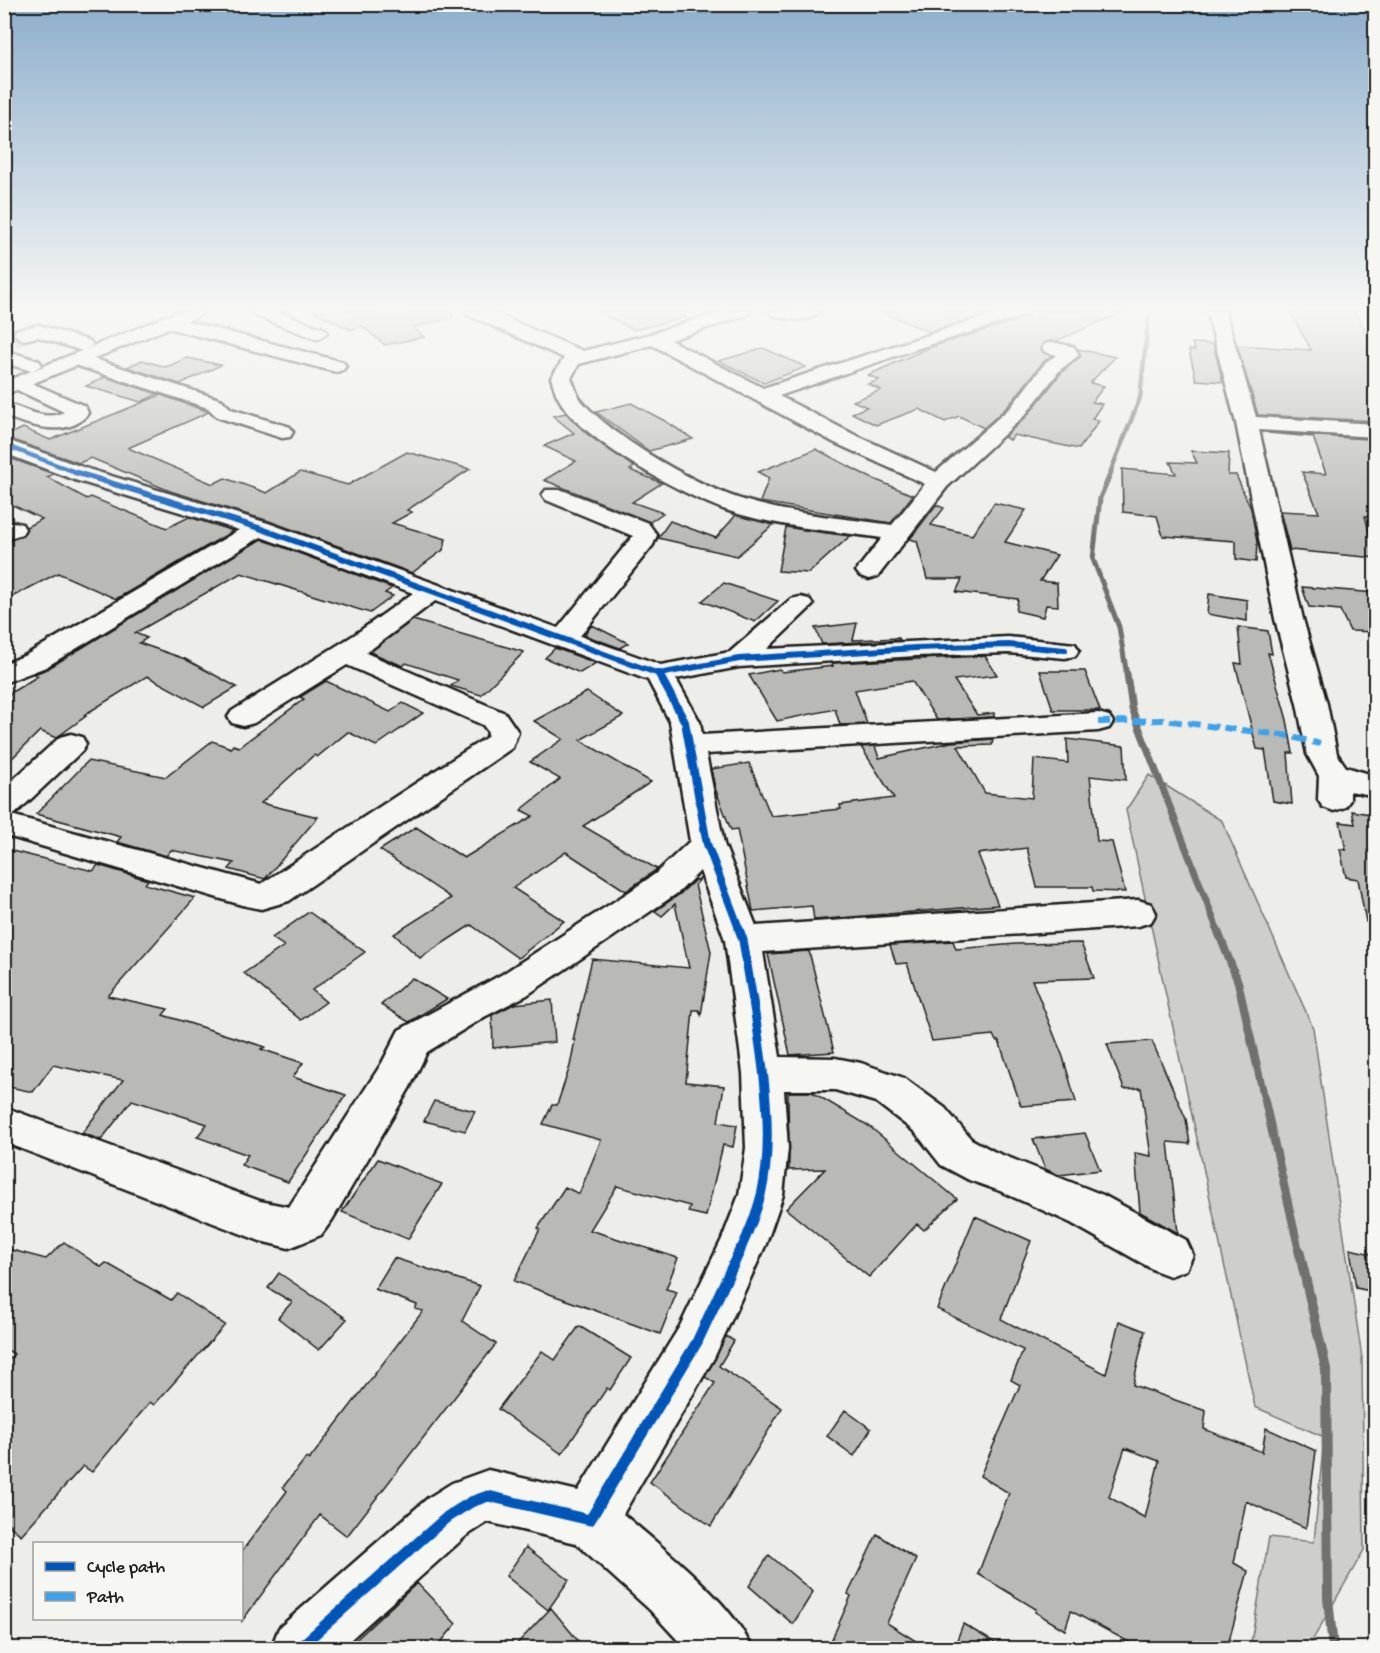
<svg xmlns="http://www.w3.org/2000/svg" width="1380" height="1653" font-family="'Gochi Hand',sans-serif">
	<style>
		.green { fill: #cececb; stroke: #757574; stroke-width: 1.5 }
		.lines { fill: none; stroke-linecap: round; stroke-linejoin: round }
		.stream-far4 { stroke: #6f6f6d; stroke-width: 4.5 }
		.stream-far3 { stroke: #6f6f6d; stroke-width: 5 }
		.stream-far2 { stroke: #6f6f6d; stroke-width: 7 }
		.stream-far1 { stroke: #6f6f6d; stroke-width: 8 }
		.stream { stroke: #6f6f6d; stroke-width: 10 }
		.building { fill: #b9b9b6; stroke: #1c1c1c; stroke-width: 1.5; fill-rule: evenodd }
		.minor-tunnel { stroke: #c3c3c0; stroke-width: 20; stroke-dasharray: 20 10; stroke-linecap: butt }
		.minor-casing { stroke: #1c1c1c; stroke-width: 5 }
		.highway-casing { stroke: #1c1c1c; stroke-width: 5 }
		.minor { fill: #f6f6f2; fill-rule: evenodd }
		.highway { fill: #f6f6f2; fill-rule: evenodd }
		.quiet { stroke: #3da2ea; stroke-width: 6; stroke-dasharray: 12 6; stroke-linecap: butt }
		.cycleway-far4-casing { stroke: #f6f6f2; stroke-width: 7 }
		.cycleway-far3-casing { stroke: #f6f6f2; stroke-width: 9 }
		.cycleway-far2-casing { stroke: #f6f6f2; stroke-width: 11 }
		.cycleway-far1-casing { stroke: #f6f6f2; stroke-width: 13 }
		.cycleway-casing { stroke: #f6f6f2; stroke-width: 15 }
		.cycleway-far4 { stroke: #0057b8; stroke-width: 4.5 }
		.cycleway-far3 { stroke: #0057b8; stroke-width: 6 }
		.cycleway-far2 { stroke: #0057b8; stroke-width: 8 }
		.cycleway-far1 { stroke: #0057b8; stroke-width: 9 }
		.cycleway { stroke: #0057b8; stroke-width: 11 }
	</style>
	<rect width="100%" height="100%" fill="#edede9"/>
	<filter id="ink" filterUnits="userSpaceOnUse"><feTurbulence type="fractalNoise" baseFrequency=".0167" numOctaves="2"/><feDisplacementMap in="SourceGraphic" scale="12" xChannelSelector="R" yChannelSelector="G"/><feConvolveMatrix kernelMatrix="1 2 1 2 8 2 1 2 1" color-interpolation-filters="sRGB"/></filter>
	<g filter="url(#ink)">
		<path class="green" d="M1149,775L1222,821L1313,1028L1362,1358L1364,1550L1308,1648H1250L1269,1537L1314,1542L1324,1437L1255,1407L1126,810Z"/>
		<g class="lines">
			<path class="stream-far4" d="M1110,473L1140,398L1149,311"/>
			<path class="stream-far3" d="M1111,472L1100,498L1093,559L1119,627L1127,676"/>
			<path class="stream-far2" d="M1127,674L1132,709L1218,931"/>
			<path class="stream-far1" d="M1217,929L1238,982L1299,1251"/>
			<path class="stream" d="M1299,1250L1326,1369L1328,1598L1333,1648"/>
		</g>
		<path class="building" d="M313,311H452L453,318L413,327L424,337L385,345L362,326L351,330Z
			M598,311H685L686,317L634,330Z
			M879,311H996L929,332Z
			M1032,311H1126L1056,341L1043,343L1040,349L1051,356L1044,361L1009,405L984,428L959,416L945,422L919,409L876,425L852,413L867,407L853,401L881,390L868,384L879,380L868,375L928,348L1028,317Z
			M1290,311H1354L1376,348V421L1258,415L1237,345L1311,350Z
			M1192,343L1213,344L1223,382L1196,380L1189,350H1195Z
			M763,348L806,367L764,383L719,361Z
			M1078,349L1115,357L1090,383L1104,386L1092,402L1102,404L1092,419L1099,421L1079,449L1014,435L1010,440L1004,437L1027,416L1062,372L1080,357Z
			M187,358L221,365L180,384L127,367L142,360L166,367Z
			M105,377L158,394L141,402L86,386Z
			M161,395L209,412L128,448L213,484L225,478L267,493L300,472L348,485L407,452L470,469L407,510L412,512L392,523L446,539L443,550L412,573L269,521L170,491L91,458L79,463L4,437L23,428L50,440Z
			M631,403L665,421L693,439L649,451L596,412Z
			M566,413L587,434L634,467L630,470L662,483L632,502L663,513L650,522L544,480L576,461L544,446L574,433L553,416Z
			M1268,433L1367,439L1376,459V517L1365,516L1376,558L1290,550L1280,511L1319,513L1302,472L1326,474L1313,437Z
			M816,449L869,477L913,495L891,523L760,502L769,478L758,472Z
			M1191,451L1229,453L1228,475H1236L1251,509L1257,542L1256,562L1236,559V541L1163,536L1157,516L1123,512L1122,469L1176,474L1170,462L1197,463Z
			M4,456L54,474L47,477L87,499L91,497L167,528L189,517L233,531L116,599L58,573L4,601V542L23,536L26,527L42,519L4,501Z
			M994,503L1026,510L1005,542L1057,555L1040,581L1057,583L1058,606L1046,605L1043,617L1016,611L1018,599L956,592L962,579H927L917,541L910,539L936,505L944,508L931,525L972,535Z
			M736,515L773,525L737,556L658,538L670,521L716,538Z
			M786,527L804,530L850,536L809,573L778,571Z
			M261,539L392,588L385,593L393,596L370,613L241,573L135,633L147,638L139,643L185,659L237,687L204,707L147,676L84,715L86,716L56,738L40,731L4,766V697L38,676L34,674L47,669Z
			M724,583L778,601L755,622L702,601Z
			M1302,587L1376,593V632L1350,631L1340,610L1309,607Z
			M1209,594L1247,600V621L1207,614Z
			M413,620L524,652L481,695L451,686L458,680L406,663L403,666L370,652Z
			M857,623L853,640L899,638L900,640L822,644L815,628Z
			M592,625L628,643L620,648L584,635Z
			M1238,627L1268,631L1272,654L1268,653L1287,720L1293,753H1288L1292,804L1273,801L1265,750L1257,749L1235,663L1242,664Z
			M555,648L596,663L580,673L545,658Z
			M985,656L997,675L954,680L977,715L994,713V717L937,720L912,681L855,690L867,724L840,725L835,709L777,721L749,675L780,669L782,672L833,666L832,663Z
			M1040,671H1085L1100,710H1053Z
			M326,681L390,712L403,703L423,713L376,746L348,732L317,757L314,755L261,803L318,817L265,879L229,869L234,863L171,850L166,856L117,842L121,837L36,814L88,761L166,777L212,741L231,748L233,745L239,747L304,699L300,697Z
			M587,692L623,716L580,740L651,782L583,826L657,869L626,891L566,852L513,888L564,921L518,958L471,925L420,958L394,934L451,898L380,850L416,827L464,858L533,816L521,810L560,779L530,762L563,739L534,721Z
			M993,739L992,745L958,746L985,793L1032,798L1034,759L1068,763L1067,739L1124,746L1126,780L1090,776L1097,841L1112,842L1125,892L1093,891L1092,887H1037L1027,848L978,854L998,905L814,920L812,906L753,911L737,829L731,830L715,788L711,769L749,763L771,816L841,809L840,805L894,798L861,747L875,746L879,758L951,742Z
			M1352,811L1376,815V921L1366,922L1358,879L1346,877L1340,849L1346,850L1340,822L1355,824Z
			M4,849L93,871L98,865L148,880L145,884L195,898L108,996L168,1009L163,1015L265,1047L261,1049L303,1063L293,1077L346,1095L288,1182L241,1165L248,1155L197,1137L207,1124L132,1100L101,1140L82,1133L123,1080L53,1065L33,1092L4,1086Z
			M700,879L695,885L711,952L701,1015L699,1010H693L686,1082L724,1086L718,1122L737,1125L733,1147L723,1145L706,1216L688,1212L690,1206L617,1186L590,1230L678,1258L666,1289L677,1292L660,1334L514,1281L540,1229L538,1228L565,1187L579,1194L601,1140L543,1124L552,1105H557L570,1066L575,1040H573L592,959L689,968L675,904L662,916L655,911L680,894L695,880Z
			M309,912L365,952L312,990L326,1002L301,1020L244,973L284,946L272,938Z
			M953,941L956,949L1016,944L1081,943L1094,978L1032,980L1063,1057L1076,1102L1021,1106L999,1041H996L993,1035L932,1041L907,963L896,964L890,945Z
			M809,951L834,1052L790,1055L768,954Z
			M412,978L447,999L409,1022L381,1005Z
			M552,1000L555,1042L493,1048L492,1015L514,1004Z
			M1152,1041L1186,1119L1190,1144L1168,1142L1178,1233L1140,1212L1135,1153L1151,1156L1141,1088L1124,1089L1107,1044Z
			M788,1092H812L869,1126L957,1199L924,1230L917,1224L869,1277L786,1209L825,1169L789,1170Z
			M434,1101L475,1111L465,1131L424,1121Z
			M1085,1133L1100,1170L1059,1175L1045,1169L1033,1139Z
			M378,1159L442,1184L408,1239L342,1212Z
			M975,1216L1031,1241L1001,1319L1106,1374L1119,1321L1145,1331L1133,1385L1206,1411L1204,1429L1262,1452L1266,1428L1316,1451L1306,1528L1246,1501L1234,1563L1248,1571L1227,1648H1140L1071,1611L1065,1630L1035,1612L1036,1609L978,1574L1009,1493L980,1476L1020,1385L1011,1380L1023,1350L937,1309ZM1125,1448L1159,1461L1145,1518L1109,1497Z
			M64,1242L101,1267L106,1263L171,1300L177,1293L225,1325L154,1405L150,1402L92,1472L83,1466L21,1535L4,1521V1365L14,1354L4,1348V1248L46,1259Z
			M1350,1249L1376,1255V1292L1356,1288Z
			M394,1258L480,1286L462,1321L496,1344L347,1536L320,1515L242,1621V1551L287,1491L283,1487L306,1458L309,1460L423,1311L415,1309L417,1305L375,1289Z
			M279,1273L347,1319L319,1350L278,1318L292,1302L268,1288Z
			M579,1326L631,1358L610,1390L607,1388L562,1454L498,1409L542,1351L555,1360Z
			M726,1336L734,1341L719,1366L782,1408L711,1526L650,1482L715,1383L705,1377Z
			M845,1410L871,1429L854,1456L827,1436Z
			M877,1534L916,1559L887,1623L927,1648H828L851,1596L848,1594Z
			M526,1547L569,1580L548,1610L506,1576Z
			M769,1555L813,1592L793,1624L749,1586Z
			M417,1583L456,1624L436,1648H347Z
			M551,1608L584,1648H513Z
			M963,1624L1004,1648H954Z"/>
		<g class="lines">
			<path class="minor-tunnel" d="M12,339L23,334"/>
			<g class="minor-casing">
				<path id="minor" d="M251,311H276L325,329L327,333L318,339L311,337L254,315Z
					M465,311H489L583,351L647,335L723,311H750L747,315L670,340L763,388L1003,311H1030L1027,315L922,347L779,396L851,433L936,472L1011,407L1046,362L1057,355L1045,352L1042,348L1045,344L1052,342L1074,347L1079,355L1060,370L1025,415L947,487L878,576L869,579L860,576L856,571L882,538C831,531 778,527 729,511C686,497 580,440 559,399C555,393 554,385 551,378L564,358L468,315ZM652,345L835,443L925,484L892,525C845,518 794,515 747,501C699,487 612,438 580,399C576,393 574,384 571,378L579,364Z
					M769,311H820C809,325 787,319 772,315Z
					M1207,311H1225L1256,417L1376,424V437L1259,430L1303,619L1327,704L1337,754L1346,767L1376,776V796L1350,791V800L1345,807L1334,811L1323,807L1318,800L1319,776L1307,754L1297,704L1275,619L1236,423Z
					M167,316L343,362L346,366L343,370L336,372L160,326L158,322L160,318Z
					M39,325L90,341L93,345L83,351L38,337L23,340L14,334L16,330Z
					M4,350L39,361L42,365L32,371L4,363Z
					M79,354L222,400L231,409L290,427L293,432L290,437L282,438L217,417L208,408L72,364L69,360Z
					M20,378L85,406L88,413C69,440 28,425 4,416V403C24,408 45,422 64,412L13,388L10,384L13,380Z
					M4,439L91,470L268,523L558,628L633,536L546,500L542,495L546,490H562L648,523L657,535L653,545L580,636L661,665L730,652L791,599L800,597L809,599L813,605L767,649L1008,637L1075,644L1079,650L1075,656L1065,658L1008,653L916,656L739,667L676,679L700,722L702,735L1098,713L1109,716L1113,722L1109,728L1098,731L706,754L724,844L756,926L1138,900L1151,904L1156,913L1151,922L1138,926L763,952L780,1057L835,1058L861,1063L904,1078L945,1108L971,1139L995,1152L1103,1195L1186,1240L1193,1255L1186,1270L1170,1276L1154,1270L1071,1223L1000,1191L969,1180L941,1165L915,1132L876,1102L835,1090H784L788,1148L783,1195L766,1244L714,1358L623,1514C658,1544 738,1607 751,1648H685L650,1610L576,1543L488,1522L466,1536L341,1648H271L279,1628L428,1498L452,1483L488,1470L578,1491L680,1326L722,1239L739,1195L746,1148L743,1073L725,940L700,871L679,892L527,995L484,1017L427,1052L410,1087L332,1220L321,1235L289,1248L260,1241L4,1142V1107L260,1201L289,1207L382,1063L399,1030L501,975L632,890L655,874L690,841L670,722L648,680L435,601L366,653L505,713L518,732L512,748L289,901L261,909L242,905L4,835V788L60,737L71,734L82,737L86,744L82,751L15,814L11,815L261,884L487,737L488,732L483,725L347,665L254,723L243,726L232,723L228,717L232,711L354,635L413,593L261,537L46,667L4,683V664L26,655L239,530L75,480L4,453Z
					M13,522L22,524L25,529L22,534L4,540V524Z"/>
			</g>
			<g class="highway-casing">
				<path id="highway" d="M180,311H204L201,315L4,395V382Z"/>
			</g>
			<use href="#minor" class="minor"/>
			<use href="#highway" class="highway"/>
			<path class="quiet" d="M1098,722L1163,720L1289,736L1320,744"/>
			<g class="cycleway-far4-casing">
				<path id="cycleway-far4" d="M4,445L78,473"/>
			</g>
			<g class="cycleway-far3-casing">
				<path id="cycleway-far3" d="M74,472L259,528L659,674L739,659L916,648L1008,645L1065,650"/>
			</g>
			<g class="cycleway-far2-casing">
				<path id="cycleway-far2" d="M659,674L685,722L707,844L740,931"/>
			</g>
			<g class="cycleway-far1-casing">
				<path id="cycleway-far1" d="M739,929L743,940C754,1013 779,1124 761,1195C756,1214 748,1234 740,1251"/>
			</g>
			<g class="cycleway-casing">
				<path id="cycleway" d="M299,1648L447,1517L471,1502L488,1496L590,1520L697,1342L740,1250"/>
			</g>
			<use href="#cycleway-far4" class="cycleway-far4"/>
			<use href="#cycleway-far3" class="cycleway-far3"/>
			<use href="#cycleway-far2" class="cycleway-far2"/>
			<use href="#cycleway-far1" class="cycleway-far1"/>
			<use href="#cycleway" class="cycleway"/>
		</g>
	</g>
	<linearGradient id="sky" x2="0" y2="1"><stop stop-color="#8daecc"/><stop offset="0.57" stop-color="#f7f7f5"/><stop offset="1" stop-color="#f7f7f5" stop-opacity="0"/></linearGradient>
	<rect width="1380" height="542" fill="url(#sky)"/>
	<rect width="1380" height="1653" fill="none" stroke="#f6f6f2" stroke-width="24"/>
	<rect x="12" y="12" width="1356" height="1629" fill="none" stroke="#1c1c1c" stroke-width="2" filter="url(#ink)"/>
	<rect x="33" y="1542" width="210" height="78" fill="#f6f6f2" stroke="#9f9f9c" stroke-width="1.5"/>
	<rect x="45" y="1562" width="30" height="9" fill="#0057b8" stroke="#9f9f9c" stroke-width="1.5"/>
	<text x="87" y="1572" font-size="18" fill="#1c1c1c">Cycle path</text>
	<rect x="45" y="1592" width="30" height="9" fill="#3da2ea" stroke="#9f9f9c" stroke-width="1.5"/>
	<text x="87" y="1602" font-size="18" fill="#1c1c1c">Path</text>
</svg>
